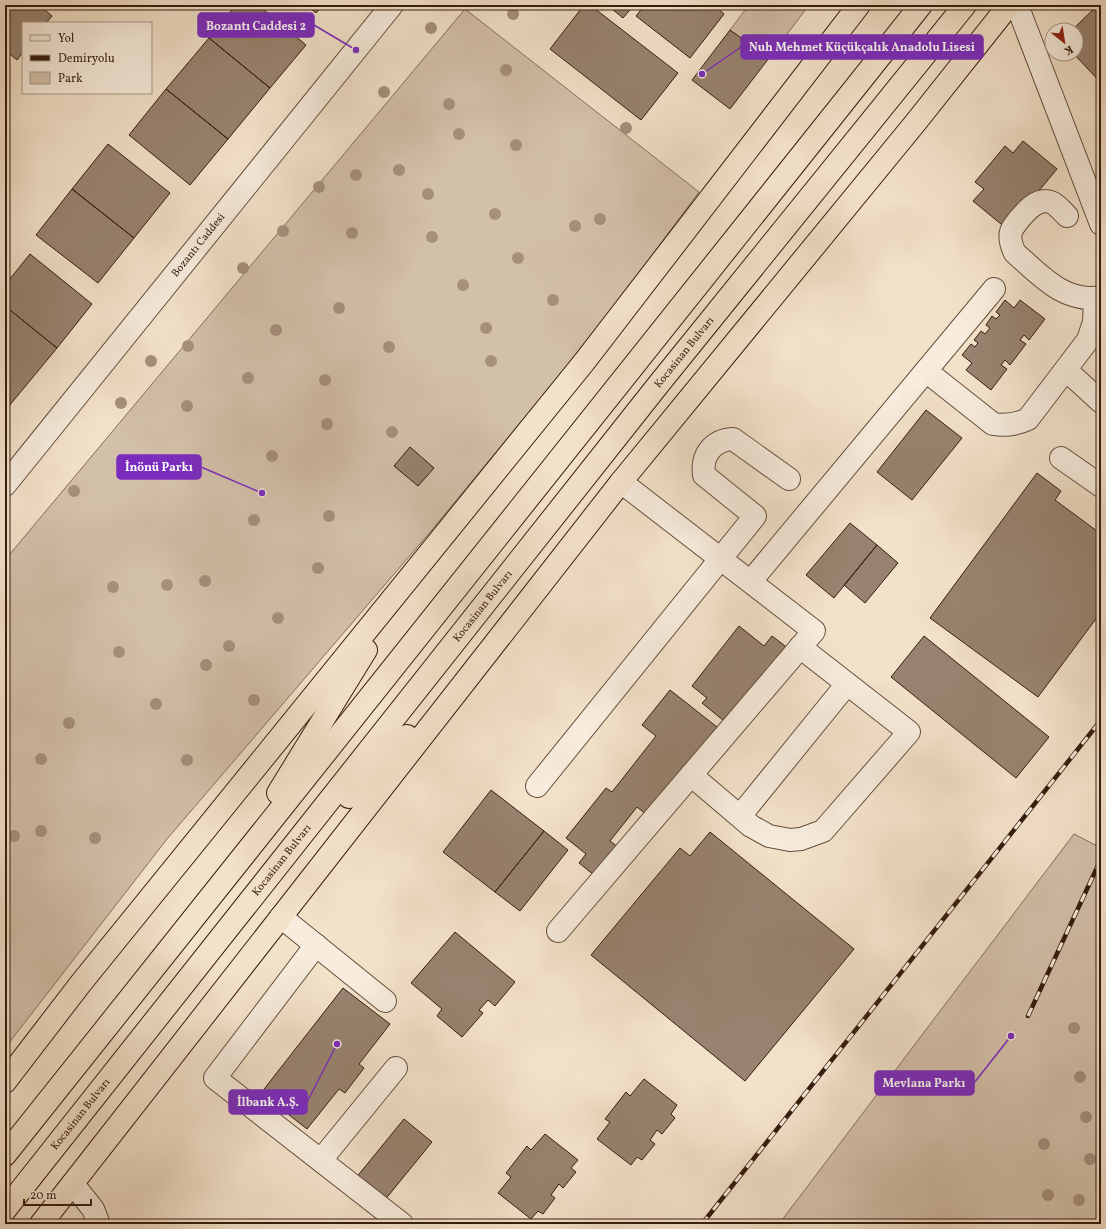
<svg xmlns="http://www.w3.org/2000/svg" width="1106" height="1229" font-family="Vollkorn,serif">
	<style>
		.green { fill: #d3c0aa; stroke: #846e5c }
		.building { fill: #988370; stroke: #361c0e }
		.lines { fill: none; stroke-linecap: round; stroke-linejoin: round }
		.minor-casing { stroke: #654e3d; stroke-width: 24 }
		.highway-casing { stroke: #361c0e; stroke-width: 24 }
		.minor { stroke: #f7ecdd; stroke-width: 22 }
		.highway { stroke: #f3e2ca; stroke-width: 22 }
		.rail-casing { stroke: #361c0e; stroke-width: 4.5 }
		.rail { stroke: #f7ecdd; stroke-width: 3; stroke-dasharray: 9; stroke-linecap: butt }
		.tree { fill: #a5907c }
		.labels { text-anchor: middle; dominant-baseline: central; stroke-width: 3; stroke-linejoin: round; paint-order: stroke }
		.street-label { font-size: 11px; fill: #361c0e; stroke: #f7ecdd }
		.leader { fill: none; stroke: #7b2cbf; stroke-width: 1.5 }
		.callout-dot { fill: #7b2cbf; stroke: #f7ecdd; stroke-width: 1.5 }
		.callout { fill: #7b2cbf; stroke: #7b2cbf; stroke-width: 1.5 }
		.callout-label { font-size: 12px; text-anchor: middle; font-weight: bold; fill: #fff }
	</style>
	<rect width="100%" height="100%" fill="#f3e2ca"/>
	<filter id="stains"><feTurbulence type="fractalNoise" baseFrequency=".005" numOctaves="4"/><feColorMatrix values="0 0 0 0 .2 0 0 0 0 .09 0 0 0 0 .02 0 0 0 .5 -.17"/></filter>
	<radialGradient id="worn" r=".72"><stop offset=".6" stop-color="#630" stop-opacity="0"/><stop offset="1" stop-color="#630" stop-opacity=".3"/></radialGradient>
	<path class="green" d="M749,5H809L769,58L730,30Z
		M465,9L699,192L629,286L557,378L431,531L167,839L5,1048V560Z
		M1074,834L1101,848V1224H779Z"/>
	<path class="building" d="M5,5H39L52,16L46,23H23V52L17,60L5,50Z
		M236,5H258L306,45L270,88L209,38Z
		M306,5H323L316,13Z
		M584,5H590L678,73L641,120L550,49Z
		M607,5H634L623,18Z
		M642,5H714L724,14L690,58L636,16L644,6Z
		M1098,5H1101V83L1074,54H1076V30H1072Z
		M730,30L769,58L730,109L692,80Z
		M209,38L270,88L228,139L166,89Z
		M166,89L228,139L190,185L129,135Z
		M1023,141L1057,169L1007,229L973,201L984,189L975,182L1005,146L1013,153Z
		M108,144L170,193L134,238L72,189Z
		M72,189L134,238L98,283L36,235Z
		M30,254L92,304L57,348L5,306V285Z
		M1005,300L1014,308L1020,300L1045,319L1029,340L1024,335L1020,340L1026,344L1010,365L1005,360L1001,365L1007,369L991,390L966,370L972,363L962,355L971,344L975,347L978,343L974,340L981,331L985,334L990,328L986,325L992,316L996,319L1000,315L996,312Z
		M5,306L57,348L9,406L5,403Z
		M5,403L9,406L5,412Z
		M926,410L962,438L912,500L877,472Z
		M410,447L434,468L418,486L394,466Z
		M1037,473L1061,491L1055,500L1101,534V612L1038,697L930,618Z
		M850,523L877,545L834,598L806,575Z
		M877,545L898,563L865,603L844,585Z
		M739,626L764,646L772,636L789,649L729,725L702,703L707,698L692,686Z
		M924,636L1049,737L1016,778L891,677Z
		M670,690L717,727L647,815L637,807L610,841L622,850L599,879L579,863L586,854L566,838L606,788L612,792L656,736L642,725Z
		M491,790L544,831L495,892L443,852Z
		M544,831L568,850L520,911L495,892Z
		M710,832L854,949L745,1081L591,955L680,848L690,856Z
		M455,932L515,982L495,1006L488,1000L479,1010L483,1013L462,1037L437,1016L442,1009L411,983Z
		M343,988L390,1024L359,1064L364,1068L345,1093L339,1089L307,1129L261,1093Z
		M644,1079L677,1105L671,1114L675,1118L662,1134L657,1130L650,1140L655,1144L642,1160L637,1157L631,1165L597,1139L610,1122L605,1119L626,1092L630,1096Z
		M404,1119L432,1142L384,1201L355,1179Z
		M545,1134L578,1160L571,1168L576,1172L563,1188L559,1184L551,1195L555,1198L543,1214L538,1211L531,1219L498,1193L511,1177L506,1173L527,1146L531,1150Z"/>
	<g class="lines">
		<g class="minor-casing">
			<g id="minor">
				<path d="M1017,5L1101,224"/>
				<path d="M1067,216C1063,212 1058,206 1053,203C1038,196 1026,211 1017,222C1015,225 1012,228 1011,232C1009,240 1012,247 1015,253C1040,275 1065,304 1101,297"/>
				<path d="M1066,370L1101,402"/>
				<path d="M926,371L993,424C1006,426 1016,425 1028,419L1088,340L1094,322L1095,298"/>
				<path d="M1061,458L1101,486"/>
				<path id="s1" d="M5,485L392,5"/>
				<path d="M751,581L994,289"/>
				<path d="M691,775L751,826L769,836L790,840L801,839L823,831L909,732L800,647"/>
				<path d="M537,786L755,516L704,475C701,455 713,440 733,439L789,479"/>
				<path d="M740,816L847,684"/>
				<path d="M281,917L385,1001"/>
				<path d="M558,931L814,631L621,482"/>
				<path d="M316,945L215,1078L402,1224"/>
				<path d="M321,1160L396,1068"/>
				<path d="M73,1184L93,1209L99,1224"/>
			</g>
		</g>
		<g class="highway-casing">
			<g id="highway">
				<path d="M278,793L366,650"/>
				<path d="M349,797L407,736"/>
				<path d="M5,1082L81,983L585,361L859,5"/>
				<path d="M5,1155L921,5"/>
				<path id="s2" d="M5,1210L658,385L965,5"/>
				<path d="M41,1224L621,482L916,122L1009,5"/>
			</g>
		</g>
		<use href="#minor" class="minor"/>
		<use href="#highway" class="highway"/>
		<g class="rail-casing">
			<path id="rail" d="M1028,1016L1101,859
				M702,1224L1101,720"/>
		</g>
		<use href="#rail" class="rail"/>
	</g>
	<g class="tree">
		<circle cx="513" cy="14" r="6"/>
		<circle cx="431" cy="28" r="6"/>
		<circle cx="506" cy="70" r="6"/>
		<circle cx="384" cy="92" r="6"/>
		<circle cx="449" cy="104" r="6"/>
		<circle cx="626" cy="128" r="6"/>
		<circle cx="459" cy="134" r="6"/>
		<circle cx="516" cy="145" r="6"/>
		<circle cx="399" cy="170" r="6"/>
		<circle cx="356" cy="175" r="6"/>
		<circle cx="319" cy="187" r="6"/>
		<circle cx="428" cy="194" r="6"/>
		<circle cx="495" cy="214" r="6"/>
		<circle cx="600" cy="219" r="6"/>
		<circle cx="575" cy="226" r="6"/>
		<circle cx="283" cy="231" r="6"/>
		<circle cx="352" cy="233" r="6"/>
		<circle cx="432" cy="237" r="6"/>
		<circle cx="518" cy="258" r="6"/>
		<circle cx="243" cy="268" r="6"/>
		<circle cx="463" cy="285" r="6"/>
		<circle cx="553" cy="300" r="6"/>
		<circle cx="339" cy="308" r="6"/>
		<circle cx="486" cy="328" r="6"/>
		<circle cx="276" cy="330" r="6"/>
		<circle cx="188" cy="346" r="6"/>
		<circle cx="389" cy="347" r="6"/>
		<circle cx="151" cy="361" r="6"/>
		<circle cx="491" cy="361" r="6"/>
		<circle cx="248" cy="378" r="6"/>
		<circle cx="325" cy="380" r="6"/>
		<circle cx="121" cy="403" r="6"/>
		<circle cx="187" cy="406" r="6"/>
		<circle cx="327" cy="424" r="6"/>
		<circle cx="392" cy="432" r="6"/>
		<circle cx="272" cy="456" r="6"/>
		<circle cx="74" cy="491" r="6"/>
		<circle cx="329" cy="516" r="6"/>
		<circle cx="254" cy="520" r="6"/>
		<circle cx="318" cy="568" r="6"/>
		<circle cx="205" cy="581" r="6"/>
		<circle cx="167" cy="585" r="6"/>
		<circle cx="113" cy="587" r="6"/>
		<circle cx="278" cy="618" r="6"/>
		<circle cx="229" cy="646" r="6"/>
		<circle cx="119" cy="652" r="6"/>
		<circle cx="206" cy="665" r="6"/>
		<circle cx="254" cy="700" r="6"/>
		<circle cx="156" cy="704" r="6"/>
		<circle cx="69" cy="723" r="6"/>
		<circle cx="41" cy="759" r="6"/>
		<circle cx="187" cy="760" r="6"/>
		<circle cx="41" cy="831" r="6"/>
		<circle cx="14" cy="836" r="6"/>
		<circle cx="95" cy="838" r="6"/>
		<circle cx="1074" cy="1028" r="6"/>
		<circle cx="1080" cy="1077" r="6"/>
		<circle cx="1086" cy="1117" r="6"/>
		<circle cx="1044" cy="1144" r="6"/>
		<circle cx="1090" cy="1159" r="6"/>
		<circle cx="1048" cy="1195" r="6"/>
		<circle cx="1079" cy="1200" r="6"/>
	</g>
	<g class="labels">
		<g class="street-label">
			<text stroke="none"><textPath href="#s1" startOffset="308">Bozantı Caddesi</textPath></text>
			<text stroke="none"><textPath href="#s2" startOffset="1094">Kocasinan Bulvarı</textPath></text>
			<text stroke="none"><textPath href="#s2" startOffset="770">Kocasinan Bulvarı</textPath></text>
			<text stroke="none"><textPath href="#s2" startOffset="446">Kocasinan Bulvarı</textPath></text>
			<text stroke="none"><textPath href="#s2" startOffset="122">Kocasinan Bulvarı</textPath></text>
		</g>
	</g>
	<path class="leader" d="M356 50L314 25M702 74L741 47M262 493L201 467M1011 1036L974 1083M337 1044L307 1102"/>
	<g class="callout-dot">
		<circle cx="356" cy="50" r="4"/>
		<circle cx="702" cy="74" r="4"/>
		<circle cx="262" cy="493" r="4"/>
		<circle cx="1011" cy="1036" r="4"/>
		<circle cx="337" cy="1044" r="4"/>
	</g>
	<g class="callout">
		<rect x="198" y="13" width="116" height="24" rx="4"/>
		<rect x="741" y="35" width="242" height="24" rx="4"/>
		<rect x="117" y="455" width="84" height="24" rx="4"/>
		<rect x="875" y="1071" width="99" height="24" rx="4"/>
		<rect x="229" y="1090" width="78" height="24" rx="4"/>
	</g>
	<g class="callout-label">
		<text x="256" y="30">Bozantı Caddesi 2</text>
		<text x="862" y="51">Nuh Mehmet Küçükçalık Anadolu Lisesi</text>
		<text x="159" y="471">İnönü Parkı</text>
		<text x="924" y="1087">Mevlana Parkı</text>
		<text x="268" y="1106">İlbank A.Ş.</text>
	</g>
	<rect width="1106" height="1229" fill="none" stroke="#f3e2ca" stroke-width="20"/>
	<rect x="6" y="6" width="1094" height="1217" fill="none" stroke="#361c0e" stroke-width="2"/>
	<rect x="10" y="10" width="1086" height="1209" fill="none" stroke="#361c0e"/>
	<rect x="22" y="22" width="130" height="72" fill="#f7ecdd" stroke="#aa998a"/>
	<rect x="30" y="35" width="20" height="6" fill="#f7ecdd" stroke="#aa998a"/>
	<text x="58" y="42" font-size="12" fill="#361c0e">Yol</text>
	<rect x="30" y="55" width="20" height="6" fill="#361c0e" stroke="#aa998a"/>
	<text x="58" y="62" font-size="12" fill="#361c0e">Demiryolu</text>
	<rect x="30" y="72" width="20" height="12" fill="#d3c0aa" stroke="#aa998a"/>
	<text x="58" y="82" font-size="12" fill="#361c0e">Park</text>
	<g transform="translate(1064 42) rotate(150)"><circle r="19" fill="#f7ecdd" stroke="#aa998a"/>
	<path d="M0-3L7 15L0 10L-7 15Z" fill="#8f2418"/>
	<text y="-6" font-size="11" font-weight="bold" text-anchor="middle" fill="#361c0e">K</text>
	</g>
	<path d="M24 1199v6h67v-6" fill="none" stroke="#361c0e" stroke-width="2"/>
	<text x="30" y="1199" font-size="12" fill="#361c0e" stroke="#f7ecdd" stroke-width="3" paint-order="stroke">20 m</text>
	<rect width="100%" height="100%" filter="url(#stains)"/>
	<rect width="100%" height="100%" fill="url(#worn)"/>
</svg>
